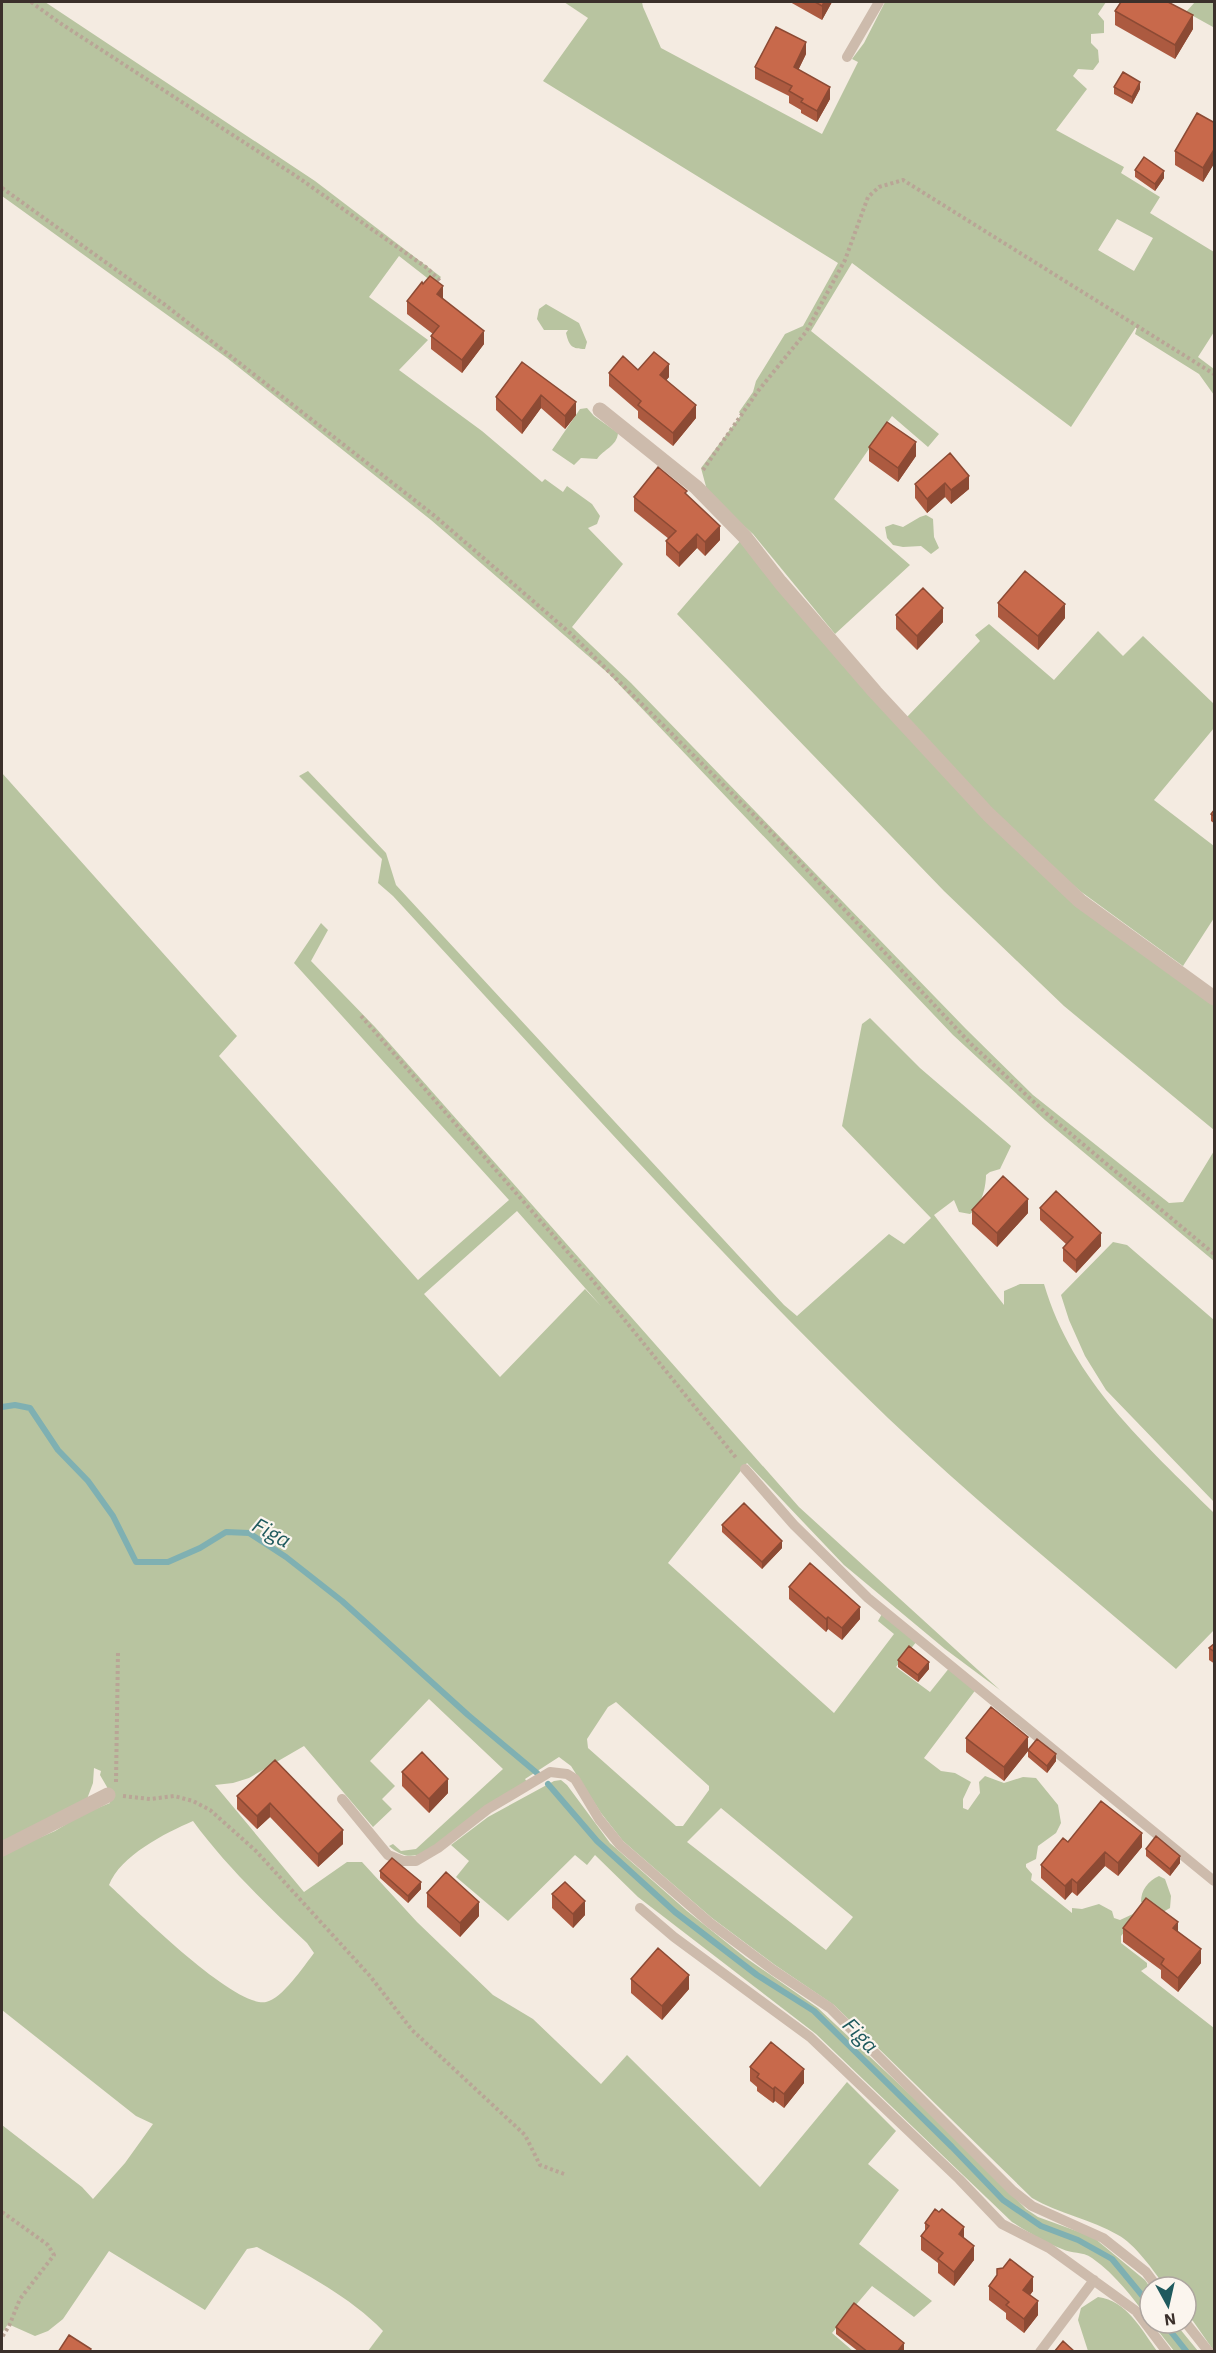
<svg xmlns="http://www.w3.org/2000/svg" width="1216" height="2353" font-family="'IBM Plex Sans',sans-serif">
	<style>
		.green { fill: #b8c4a0; fill-rule: evenodd }
		.lines { fill: none; stroke-linecap: round; stroke-linejoin: round }
		.stream { stroke: #7fb0b2; stroke-width: 6 }
		.path { stroke: #b9a596; stroke-width: 4; stroke-dasharray: 3 3; stroke-linecap: butt }
		.lane { stroke: #cdbbac; stroke-width: 10 }
		.street { stroke: #cdbbac; stroke-width: 15 }
		.wall { fill: #ac5a40 }
		.shaded-wall { fill: #8c4a34 }
		.building { fill: #c8694b; stroke: #8c4a34; stroke-width: 1.5 }
		.labels { text-anchor: middle; dominant-baseline: central; stroke-width: 4.5; stroke-linejoin: round; paint-order: stroke }
		.water-label { font-size: 21px; font-style: italic; fill: #1f5a5e; stroke: #fbf5ee }
	</style>
	<rect width="100%" height="100%" fill="#f4ebe1"/>
	<path class="green" d="M2,2H45L315,181L441,277L435,284L399,256L369,297L428,340L399,370L482,431L542,482L545,479L563,492L567,486L592,504L600,516L597,524L588,528L623,564L572,627L631,683L966,1029L1033,1095L1169,1203L1183,1202L1214,1151V1261L1045,1120L953,1035L609,674L431,520L227,358L2,196Z
		M564,2H642L643,7L661,48L822,134L858,62L852,59L864,43L885,2H1106L1098,14L1104,21V33L1091,34V43L1098,50L1099,62L1093,70L1078,69L1073,76L1087,89L1056,130L1124,167L1121,173L1160,197L1150,213L1214,252V332L1198,357L1214,369V395L1199,374L1135,334L1138,324L1071,427L852,263L811,331L939,434L928,447L892,416L834,499L910,565L835,634L753,534L708,494L701,468L741,415L739,412L753,392L756,381L785,334L803,326L838,263L543,81L588,18ZM1117,219L1153,238L1134,271L1098,250Z
		M1195,2H1214L1213,27L1186,12Z
		M546,304L579,323L587,342L585,349C572,349 569,346 566,333L568,330H544L537,319L539,309Z
		M587,408L594,416L618,433C617,446 604,449 597,459L581,458L574,465L552,450L580,409Z
		M926,515L933,519L934,537L939,548L931,554L921,546L903,547L893,545L887,538L885,527L893,524L903,527L920,517Z
		M741,540L983,816L1214,1003V1130L1064,1006L944,891L677,614Z
		M989,624L1054,680L1098,631L1123,656L1143,636L1214,704V728L1154,800L1214,846V918L1183,966L1080,891L1011,830L907,717L980,641L975,635Z
		M308,771L386,853L396,885L784,1305L797,1316L889,1234L904,1244L931,1218L842,1126L862,1024L870,1018L920,1068L1011,1146L1000,1169L990,1172L986,1175C986,1188 981,1207 970,1214L959,1212L954,1200L934,1215L1004,1305V1291L1020,1284H1044C1073,1382 1145,1444 1214,1513V1630L1176,1669C1080,1586 980,1506 888,1418C715,1252 556,1072 393,896L378,883L382,859L299,776Z
		M2,773L237,1036L219,1056L418,1280L509,1200L294,963L321,923L328,930L311,961L375,1027L799,1507L1000,1690L945,1649L844,1565L747,1463L668,1563L834,1713L894,1634L878,1621L883,1612L917,1641L896,1667L930,1692L950,1667L977,1688L924,1758L941,1771L955,1773L971,1782L963,1799V1808L968,1810L980,1793L979,1782L985,1776L1004,1783L1023,1777L1036,1778L1058,1805L1061,1823L1056,1833L1038,1846L1036,1859L1026,1864V1867L1032,1874L1031,1880L1072,1913V1908L1082,1909L1099,1904L1112,1911L1114,1918L1120,1920L1133,1914L1136,1918L1121,1936V1943L1147,1963V1967L1141,1971L1214,2028V2351L1193,2321L1186,2315V2287H1165C1155,2272 1134,2243 1118,2235C1091,2219 1059,2214 1032,2198L834,2005L775,1965L712,1918L623,1841L601,1813L571,1766L559,1757L525,1779L527,1782L425,1852C410,1859 401,1856 389,1846L393,1844L401,1851L416,1849L503,1769L429,1699L370,1761L395,1786L382,1799L392,1809L373,1827L304,1746L249,1778L233,1783L215,1785L304,1892L347,1862H362L417,1922L493,1995L533,2019L601,2084L627,2055L760,2187L847,2082L896,2131L868,2164L899,2190L859,2244L932,2301L914,2317L872,2286L832,2333L853,2351H368L383,2331C351,2297 299,2270 257,2247L247,2249L205,2310L109,2251L63,2319L48,2331L35,2336L8,2324L2,2333V2125L82,2187L93,2199L125,2163L153,2124L136,2116L2,2010V1854L55,1831L83,1814L110,1803L107,1787L100,1775L101,1771L94,1768L93,1783L87,1799L2,1842ZM517,1211L601,1306L585,1289L500,1377L424,1294ZM616,1702L709,1786V1790L683,1826H676L588,1748L587,1739L608,1707ZM721,1808L853,1917L826,1950L687,1842ZM193,1821C226,1866 266,1904 307,1943L314,1953C304,1966 282,1999 266,2002C234,2008 135,1909 109,1885C120,1856 165,1833 193,1821Z
		M1113,1242L1127,1245L1214,1320V1502L1106,1390L1085,1356L1069,1320L1061,1295Z
		M561,1780L567,1785L610,1843L687,1911L746,1958L818,2008L950,2132L1026,2209L1038,2217L1093,2237L1145,2280L1150,2287V2321C1133,2298 1116,2275 1092,2258C1082,2251 1072,2254 1062,2249C1044,2242 1028,2232 1012,2222L816,2034L638,1897L595,1855L587,1865L575,1855L508,1921L456,1877L469,1861L451,1845L488,1817L554,1781Z
		M1159,1876L1165,1879L1171,1896L1170,1908L1163,1912L1152,1909L1141,1902C1141,1890 1148,1881 1159,1876Z
		M1098,2297C1127,2301 1141,2329 1157,2351H1088L1078,2320L1081,2308Z
		M1152,2323H1175L1198,2351H1174Z"/>
	<g class="lines">
		<path class="stream" d="M2,1407L15,1405L30,1408L58,1450L88,1481L113,1516L136,1562H168L200,1548L226,1532L249,1533L286,1557L342,1601L468,1715L537,1773
			M548,1784L597,1841L675,1912L757,1975L814,2011L952,2147L1003,2200L1041,2226L1078,2240L1112,2259L1150,2305
			M1164,2323L1187,2352"/>
		<path class="path" d="M31,2L63,25L296,176L427,268L440,281
			M2,188L164,304L436,517L570,633L774,835L971,1044L1047,1114L1214,1254
			M703,470L758,391L806,332L845,260L868,197L879,187L903,180L1214,374
			M361,1016L594,1282L737,1459
			M116,1782L118,1651
			M123,1796L150,1799L174,1796L193,1801L210,1810L256,1851L370,1976L412,2030L525,2135L540,2165L564,2174
			M2,2212L48,2245L54,2255L20,2299L9,2326L2,2337"/>
		<path class="lane" d="M847,57L879,2
			M745,1469L794,1525L868,1598L1214,1881
			M342,1799L388,1855L403,1861H416L438,1848L488,1809L550,1772L567,1774L575,1779L599,1819L620,1845L710,1923L773,1970L830,2008L1013,2191L1032,2206L1103,2238L1146,2272L1157,2287
			M640,1908L674,1937L810,2037L959,2179L1002,2224L1049,2248L1136,2311L1167,2352
			M1186,2323L1209,2352
			M1040,2352L1094,2280"/>
		<path class="street" d="M600,410L696,487L745,537L780,582L875,692L988,814L1080,901L1214,998
			M2,1849L108,1795"/>
	</g>
	<path class="wall" d="M790,2H832L822,20Z
		M1115,11L1193,29L1175,59L1115,25Z
		M806,54L798,70L830,99L817,122L801,113V110L789,103V96L755,79V67Z
		M1114,87L1140,89L1132,104L1114,94Z
		M1215,123V162L1203,182L1175,165V151Z
		M1135,170L1164,178L1155,191L1135,177Z
		M443,299L484,344L462,373L431,349V336L433,334L407,314V301Z
		M522,362L576,415L565,429L541,408L522,434L496,410V397Z
		M638,370L669,377L666,380L696,418L673,446L638,418V411L609,386V373Z
		M869,447L916,456L898,482L869,461Z
		M950,453L969,489L951,504L945,497L927,513L915,498V484Z
		M687,495L720,540L705,556L697,548L679,567L666,555V541L669,539L634,511V497Z
		M998,603L1065,618L1038,650L998,617Z
		M896,615L943,622L917,650L896,629Z
		M1215,809V824L1211,821V814Z
		M1040,1208L1101,1246L1076,1273L1063,1261V1248L1066,1244L1040,1220Z
		M972,1210L1028,1213L997,1247L972,1224Z
		M722,1525L782,1548L762,1569L722,1532Z
		M789,1587L860,1619L842,1640L828,1629L826,1632L789,1599Z
		M1215,1643V1664L1209,1660V1648Z
		M898,1660L929,1669L918,1682L898,1667Z
		M966,1738L1028,1751L1004,1781L966,1752Z
		M1028,1750L1056,1761L1047,1773L1028,1757Z
		M275,1760L343,1844L318,1867L270,1817L257,1829L237,1809V1796Z
		M402,1772L448,1793L429,1813L402,1786Z
		M1068,1842L1142,1847L1118,1876L1105,1866L1077,1896L1072,1892L1065,1900L1041,1878V1865Z
		M1146,1849L1180,1863L1170,1876L1146,1856Z
		M380,1871L421,1889L408,1903L380,1878Z
		M427,1893L479,1916L460,1937L427,1907Z
		M552,1894L585,1915L573,1928L552,1908Z
		M1123,1928L1178,1932L1201,1963L1178,1992L1161,1978V1970L1123,1942Z
		M631,1979L689,1989L662,2020L631,1993Z
		M750,2067L804,2083L784,2108L775,2101L773,2103L757,2091V2087L750,2081Z
		M925,2223L964,2238L974,2260L954,2286L938,2273V2263L921,2250V2236L925,2231Z
		M989,2286L1033,2291L1030,2295L1038,2315L1024,2333L1006,2319V2313L989,2300Z
		M836,2327L904,2350L903,2352H859L836,2334Z"/>
	<path class="shaded-wall" d="M824,2H832L822,20V6Z
		M1193,15V29L1175,59V45Z
		M806,42V54L794,79V67Z
		M1140,82V89L1132,104V97Z
		M830,87V99L817,122V111Z
		M1215,148V162L1203,182V168Z
		M1164,171V178L1155,191V184Z
		M443,286V300L437,294Z
		M484,331V344L462,373V360Z
		M669,364V377L660,388V375Z
		M541,395V408L522,434V421Z
		M576,402V415L565,429V416Z
		M696,405V418L673,446V433Z
		M916,442V456L898,482V468Z
		M969,476V489L951,504V490Z
		M945,483V497L927,513V499Z
		M720,526V540L705,556V542Z
		M697,534V548L679,567V553Z
		M1065,604V618L1038,650V636Z
		M943,608V622L917,650V636Z
		M1028,1199V1213L997,1247V1233Z
		M1101,1233V1246L1076,1273V1260Z
		M782,1541V1548L762,1569V1562Z
		M860,1607V1619L842,1640V1628Z
		M828,1617V1629L826,1632V1619Z
		M929,1662V1669L918,1682V1675Z
		M1028,1737V1751L1004,1781V1767Z
		M1056,1754V1761L1047,1773V1766Z
		M448,1779V1793L429,1813V1799Z
		M270,1803V1817L257,1829V1816Z
		M343,1830V1844L318,1867V1854Z
		M1142,1833V1847L1118,1876V1863Z
		M1105,1852V1866L1077,1896V1883Z
		M1180,1856V1863L1170,1876V1869Z
		M1072,1879V1892L1065,1900V1886Z
		M421,1882V1889L408,1903V1896Z
		M585,1901V1915L573,1928V1914Z
		M479,1902V1916L460,1937V1923Z
		M1178,1922V1936L1173,1928Z
		M1201,1949V1963L1178,1992V1978Z
		M689,1975V1989L662,2020V2006Z
		M804,2069V2083L784,2108V2094Z
		M775,2087V2101L773,2103V2089Z
		M964,2227V2241L959,2234Z
		M974,2246V2260L954,2286V2272Z
		M1033,2277V2291L1023,2304V2290Z
		M1038,2301V2315L1024,2333V2319Z
		M904,2343V2350L903,2352H897Z"/>
	<path class="building" d="M815,2H824L822,6Z
		M1121,2H1168L1193,15L1175,45L1115,11Z
		M776,27L806,42L794,67L830,87L817,111L801,102L803,99L789,91L792,86L755,67Z
		M1123,72L1140,82L1132,97L1114,87Z
		M1197,113L1215,123V148L1203,168L1175,151Z
		M1144,157L1164,171L1155,184L1135,170Z
		M430,276L443,286L437,294L484,331L462,360L431,336L439,326L407,301L422,282L423,284Z
		M654,352L669,364L660,375L696,405L673,433L638,405L641,401L609,373L623,356L638,370Z
		M522,362L576,402L565,416L541,395L522,421L496,397Z
		M887,422L916,442L898,468L869,447Z
		M950,453L969,476L951,490L945,483L927,499L915,484Z
		M658,467L687,491L685,493L720,526L705,542L697,534L679,553L666,541L676,531L634,497Z
		M1025,571L1065,604L1038,636L998,603Z
		M923,588L943,608L917,636L896,615Z
		M1215,809V817L1211,814Z
		M1003,1176L1028,1199L997,1233L972,1210Z
		M1056,1191L1101,1233L1076,1260L1063,1248L1073,1237L1040,1208Z
		M744,1503L782,1541L762,1562L722,1525Z
		M810,1563L860,1607L842,1628L828,1617L826,1619L789,1587Z
		M1215,1643V1652L1209,1648Z
		M909,1646L929,1662L918,1675L898,1660Z
		M991,1707L1028,1737L1004,1767L966,1738Z
		M1037,1739L1056,1754L1047,1766L1028,1750Z
		M422,1752L448,1779L429,1799L402,1772Z
		M275,1760L343,1830L318,1854L270,1803L257,1816L237,1796Z
		M1101,1801L1142,1833L1118,1863L1105,1852L1077,1883L1072,1879L1065,1886L1041,1865L1063,1838L1068,1842Z
		M1156,1836L1180,1856L1170,1869L1146,1849Z
		M392,1858L421,1882L408,1896L380,1871Z
		M446,1872L479,1902L460,1923L427,1893Z
		M565,1882L585,1901L573,1914L552,1894Z
		M1146,1898L1178,1922L1173,1928L1201,1949L1178,1978L1161,1964L1164,1959L1123,1928Z
		M658,1948L689,1975L662,2006L631,1979Z
		M771,2042L804,2069L784,2094L775,2087L773,2089L757,2077L759,2074L750,2067Z
		M935,2209L939,2212L942,2209L964,2227L959,2234L974,2246L954,2272L938,2259L943,2253L921,2236L929,2226L925,2223Z
		M1010,2259L1033,2277L1023,2290L1038,2301L1024,2319L1006,2305L1009,2302L989,2286L997,2275V2269L1003,2268Z
		M854,2303L904,2343L897,2352H868L836,2327Z
		M69,2335L91,2349L89,2352H58Z
		M1063,2341L1075,2352H1054Z"/>
	<g class="labels">
		<g class="water-label">
			<text transform="translate(272 1532) rotate(28)">Figa</text>
			<text transform="translate(861 2035) rotate(45)">Figa</text>
		</g>
	</g>
	<rect width="1216" height="2353" fill="none" stroke="#3b302b" stroke-width="6"/>
	<g transform="translate(1168 2305) rotate(172)"><circle r="28" fill="#fbf5ee" stroke="#aea6a0" stroke-width="1.5"/>
	<path d="M0-4.5L10 22L0 15L-10 22Z" fill="#1f5a5e"/>
	<text y="-9" font-size="16" font-weight="bold" text-anchor="middle" fill="#3b302b">N</text>
	</g>
</svg>
